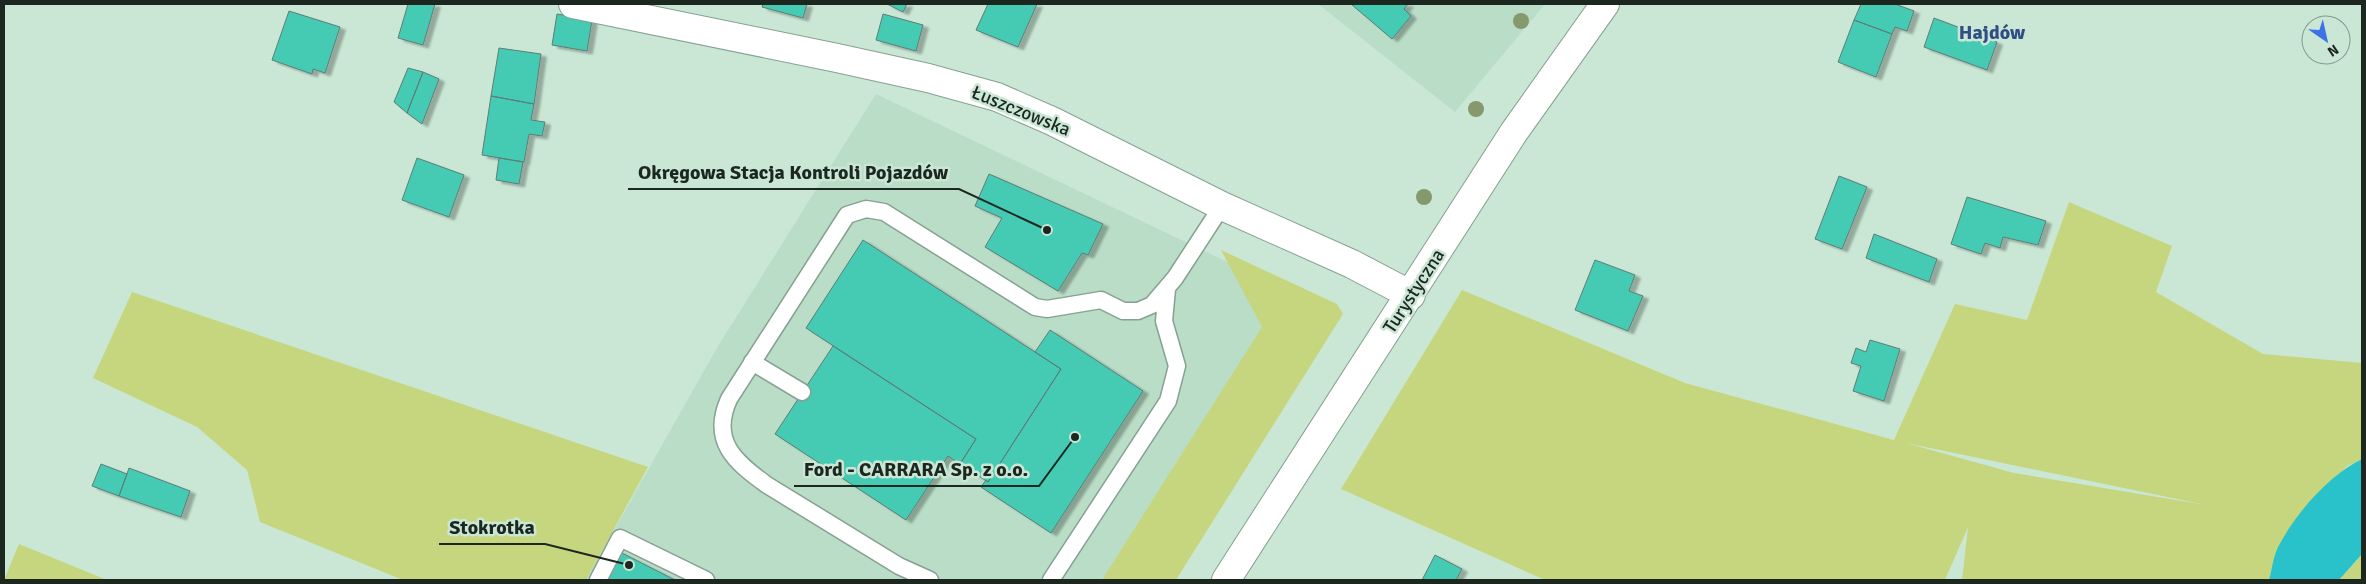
<svg xmlns="http://www.w3.org/2000/svg" width="2366" height="584" font-family="Signika,sans-serif">
	<style>
		.built { fill: #b9ddc7 }
		.green { fill: #c6d67e; fill-rule: evenodd }
		.water { fill: #29c2ca }
		.building { fill: #45cab4; stroke: #5d7d76; filter: url(#shadow) }
		.lines { fill: none; stroke-linecap: round; stroke-linejoin: round }
		.lane-casing { stroke: #86a191; stroke-width: 19 }
		.street-casing { stroke: #86a191; stroke-width: 30 }
		.secondary-casing { stroke: #86a191; stroke-width: 30 }
		.lane { stroke: #fff; stroke-width: 16 }
		.street { stroke: #fff; stroke-width: 28 }
		.secondary { stroke: #fff; stroke-width: 28 }
		.tree { fill: #86996c }
		.labels { text-anchor: middle; dominant-baseline: central; stroke-width: 5; stroke-linejoin: round; paint-order: stroke }
		.street-label { font-size: 19px; fill: #1c2720; stroke: #cae7d5 }
		.neighbourhood-label { font-size: 20px; font-weight: bold; fill: #314d86; stroke: #cae7d5 }
		.leader { fill: none; stroke: #1c2720; stroke-width: 2 }
		.callout-dot { fill: #1c2720; stroke: #cae7d5; stroke-width: 2 }
		.callout-label { font-size: 20px; text-anchor: middle; font-weight: bold; fill: #1c2720; stroke: #cae7d5; stroke-width: 5; stroke-linejoin: round; paint-order: stroke }
	</style>
	<defs>
		<filter id="shadow"><feDropShadow dx="5.5" dy="3" stdDeviation="1" flood-color="#0004"/></filter>
	</defs>
	<rect width="100%" height="100%" fill="#cae7d5"/>
	<path class="built" d="M1318,4H1545L1455,112Z
		M876,94L1311,302L1132,580H586L718,346Z"/>
	<path class="green" d="M2069,202L2172,246L2156,292L2263,354L2362,363V459L2346,467L2277,549L2269,580H1962L1968,527L1945,580H1545L1341,489L1462,290L1685,383L1894,440L1955,304L2027,320ZM1906,443L2206,505L2014,473Z
		M1221,250L1337,304L1343,314L1176,580H1102L1262,327Z
		M132,292L648,467L586,580H403L260,522L247,470L197,427L93,378Z
		M19,544L107,580H4Z
		M2362,554V580H2339Z"/>
	<path class="water" d="M2362,459V554L2339,580H2269C2272,570 2273,557 2278,547C2295,514 2329,475 2362,459Z"/>
	<path class="building" d="M408,4H435L423,45L398,38Z
		M763,4H807L803,18L762,7Z
		M887,4H907L903,12Z
		M988,4H1037L1018,47L976,30Z
		M1351,4H1408L1404,9L1411,16L1392,39Z
		M1861,4H1895L1914,11L1907,31L1895,27L1892,34L1854,20Z
		M289,11L340,27L325,73L313,69L312,74L272,60Z
		M557,14L592,20L587,51L552,45Z
		M883,14L923,25L916,51L876,40Z
		M1934,18L1997,42L1987,70L1924,47Z
		M1854,20L1892,34L1876,77L1838,62Z
		M499,48L541,54L534,104L491,96Z
		M408,68L423,72L407,113L394,102Z
		M423,72L439,79L422,124L407,113Z
		M491,96L534,104L531,120L545,122L542,136L529,134L524,162L482,155Z
		M417,158L464,175L449,217L402,200Z
		M499,158L523,162L519,184L496,180Z
		M989,174L1103,224L1088,255L1082,253L1058,291L985,247L1002,218L975,206Z
		M1839,176L1867,187L1842,249L1815,239Z
		M1967,197L2046,221L2038,245L2003,237L2000,248L1985,243L1981,254L1951,244Z
		M1874,234L1937,259L1929,282L1866,258Z
		M863,240L1061,369L988,482L960,464L976,439L806,328Z
		M1595,260L1635,275L1629,291L1643,296L1628,331L1575,310Z
		M1050,330L1143,391L1051,533L981,487L986,480L988,482L1061,369L1035,352Z
		M1870,340L1900,349L1884,401L1853,391L1861,366L1851,363L1856,348L1866,352Z
		M833,346L976,439L960,464L948,456L906,520L775,434Z
		M101,464L127,474L119,496L92,486Z
		M129,468L190,491L181,517L119,496Z
		M618,551L675,580H603Z
		M1435,555L1462,569L1456,580H1422Z"/>
	<g class="lines">
		<g class="lane-casing">
			<path id="lane" d="M752,362L802,392
				M598,580L620,538L706,580
				M930,580L899,566L767,485C735,462 710,441 729,399L847,215L866,209L884,212L1035,307L1047,309L1101,300L1123,311H1138L1152,305L1175,278L1222,206
				M1051,580L1168,401L1177,366L1164,321L1167,289"/>
		</g>
		<g class="street-casing">
			<path id="street" d="M573,4L837,58L928,78L997,97L1052,121L1222,206L1352,264L1411,295"/>
		</g>
		<g class="secondary-casing">
			<path id="secondary" d="M1226,580L1514,132L1605,4"/>
		</g>
		<use href="#lane" class="lane"/>
		<use href="#street" class="street"/>
		<use href="#secondary" class="secondary"/>
	</g>
	<g class="tree">
		<circle cx="1521" cy="21" r="8"/>
		<circle cx="1476" cy="109" r="8"/>
		<circle cx="1424" cy="197" r="8"/>
	</g>
	<g class="labels">
		<g class="street-label">
			<text transform="translate(1021 111) rotate(22)">Łuszczowska</text>
			<text transform="translate(1414 291) rotate(-57)">Turystyczna</text>
		</g>
		<g class="neighbourhood-label">
			<text x="1992" y="32">Hajdów</text>
		</g>
	</g>
	<path class="leader" d="M1047 230L959 189H628M1075 437L1039 486H794M629 565L545 544H439"/>
	<g class="callout-dot">
		<circle cx="1047" cy="230" r="5"/>
		<circle cx="1075" cy="437" r="5"/>
		<circle cx="629" cy="565" r="5"/>
	</g>
	<g class="callout-label">
		<text x="793" y="179">Okręgowa Stacja Kontroli Pojazdów</text>
		<text x="916" y="476">Ford - CARRARA Sp. z o.o.</text>
		<text x="492" y="534">Stokrotka</text>
	</g>
	<rect width="2366" height="584" fill="none" stroke="#1c2720" stroke-width="10"/>
	<g transform="translate(2326 40) rotate(146)"><circle r="24" fill="#cae7d5" stroke="#849a8d"/>
	<path d="M0-4L9 19L0 12L-9 19Z" fill="#3d73e3"/>
	<text y="-8" font-size="14" font-weight="bold" text-anchor="middle" fill="#1c2720">N</text>
	</g>
</svg>
